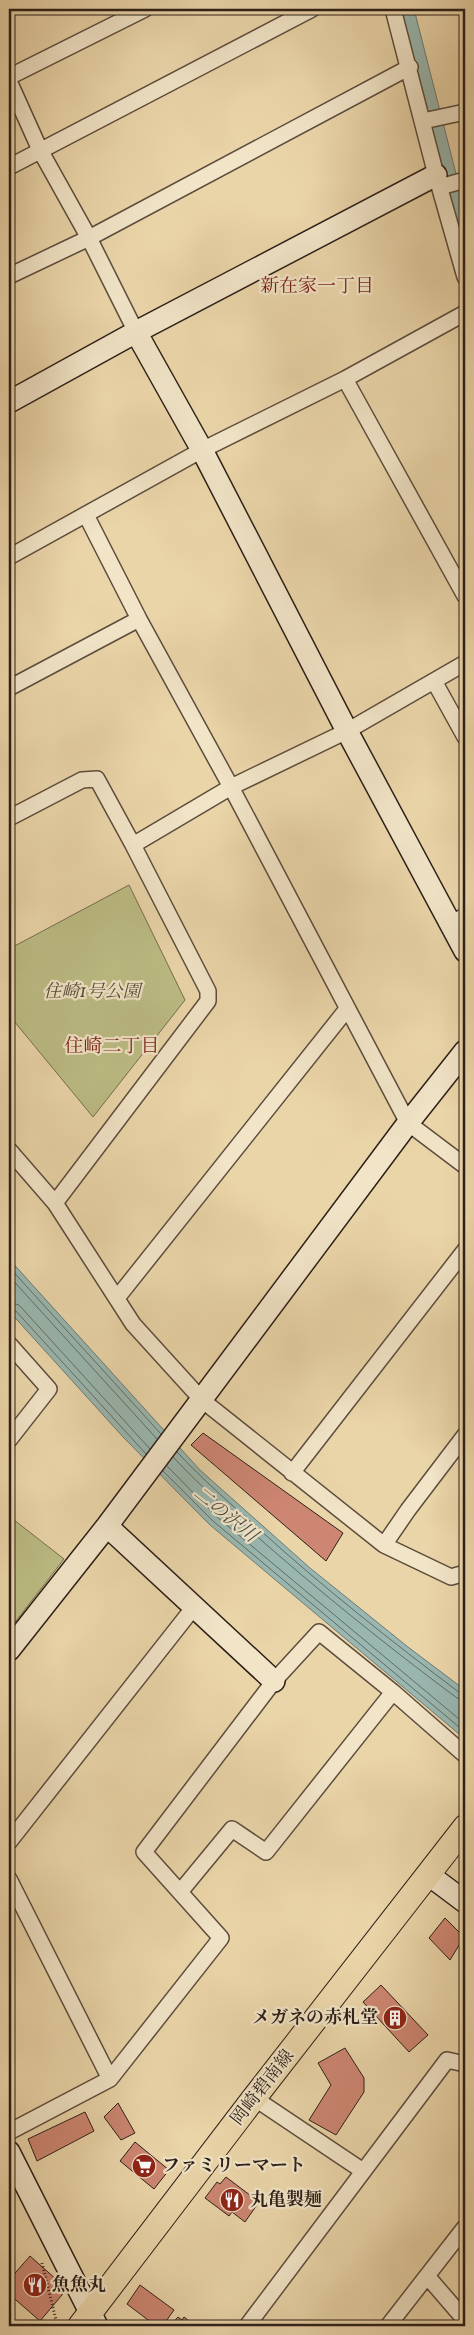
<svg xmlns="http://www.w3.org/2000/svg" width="474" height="2335" font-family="Vollkorn,'Noto Serif JP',serif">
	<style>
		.green { fill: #bcbc84; stroke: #746e4e }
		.water { fill: #99b7b0; stroke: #6d7a74 }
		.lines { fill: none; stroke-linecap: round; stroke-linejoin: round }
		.shore { stroke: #626b64; stroke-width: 1 }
		.building { fill: #cd8672; stroke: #2c1f19 }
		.street-casing { stroke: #5c4c3d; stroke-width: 18 }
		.secondary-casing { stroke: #2c1f19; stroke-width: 24 }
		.primary-casing { stroke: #2c1f19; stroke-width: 26 }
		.path { stroke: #2c1f19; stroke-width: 3; stroke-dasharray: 1 2.5; stroke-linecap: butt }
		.street { stroke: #f1e4c7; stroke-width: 15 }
		.secondary { stroke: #f1e4c7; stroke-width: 21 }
		.primary { stroke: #ead5a9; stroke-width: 24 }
		.labels { text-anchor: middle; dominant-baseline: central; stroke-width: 4.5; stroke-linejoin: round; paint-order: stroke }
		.park-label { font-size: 18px; font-style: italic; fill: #574e39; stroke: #f1e4c7 }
		.poi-label { font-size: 18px; font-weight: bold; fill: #2c1f19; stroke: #f1e4c7; text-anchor: start }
		.street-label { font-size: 18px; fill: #2c1f19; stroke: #f1e4c7 }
		.neighbourhood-label { font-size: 19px; fill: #7a1f14; stroke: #f1e4c7 }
		.water-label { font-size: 19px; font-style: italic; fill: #4d4d46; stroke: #f1e4c7 }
	</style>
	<rect width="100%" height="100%" fill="#ead5a9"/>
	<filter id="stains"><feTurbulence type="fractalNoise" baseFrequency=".004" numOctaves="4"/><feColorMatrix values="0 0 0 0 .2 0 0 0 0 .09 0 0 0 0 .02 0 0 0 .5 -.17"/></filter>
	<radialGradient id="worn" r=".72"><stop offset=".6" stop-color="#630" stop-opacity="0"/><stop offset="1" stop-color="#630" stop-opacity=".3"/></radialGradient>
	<path class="green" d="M129,885L185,1000L93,1117L9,1015V949Z
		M9,1516L64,1559L9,1630Z"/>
	<path class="water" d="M400,9H414L465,209V254L418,72Z
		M9,1259L200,1470L310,1568L408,1647L465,1690V1739L210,1525L124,1438L9,1311Z"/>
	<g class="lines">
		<path class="shore" d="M9,1267L161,1434
			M9,1276L157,1439
			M9,1302L19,1305L150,1449
			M9,1308L15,1310L146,1454
			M177,1452C203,1480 232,1505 260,1530C324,1588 391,1641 460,1693H465
			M173,1457C198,1484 226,1508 253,1533C319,1591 387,1646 457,1698L465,1700
			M167,1466L217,1517L465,1724
			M163,1471L213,1521L465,1732"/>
	</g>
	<path class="building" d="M465,1101V1116L459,1109Z
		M203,1433L343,1533L326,1561L191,1445Z
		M445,1918L464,1937L450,1960L429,1938Z
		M381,1985L428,2035L409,2052L363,2002Z
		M345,2048L364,2078V2092L336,2135L309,2120L331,2085L318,2063Z
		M118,2103L135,2133L121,2140L104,2117Z
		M85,2112L94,2131L37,2161L28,2139Z
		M135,2142L169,2170L154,2189L120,2161Z
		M226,2177L259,2202L245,2222L232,2212L229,2216L205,2198L217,2182L220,2184Z
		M30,2256L67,2289L40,2321L9,2294V2280Z
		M140,2285L174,2310L164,2324L160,2321L156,2326L127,2304Z
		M178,2317L182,2320L184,2317L193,2324L192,2326H170Z"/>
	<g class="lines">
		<g class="street-casing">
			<path id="street" d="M393,9L436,175L465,277
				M9,77L145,9
				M9,81L40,150L89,238L136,332
				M423,121L465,112
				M9,167L312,9
				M440,187L465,180
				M9,276L89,238L410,67
				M345,379L465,596
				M86,515L139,619L231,787L408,1123L465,1166
				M9,557L202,450L345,379L465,313
				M434,681L465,737
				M9,688L139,619
				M9,818L82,780L97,779L133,845L208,991V1001L55,1203
				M133,845L231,787L347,731L465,663
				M451,923L465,916
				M9,1150L55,1203L133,1324L202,1400L384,1545L408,1510L465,1435
				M117,1298L347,1009
				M9,1344L49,1389L9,1440
				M292,1473L465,1250
				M384,1545L451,1577L465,1573
				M9,1842L194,1607
				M9,1879L110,2079
				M180,1892L232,1829L266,1852L393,1692
				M254,2098L363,2171
				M9,2132L110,2079L221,1938L144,1852L274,1681L319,1632L393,1692L465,1755
				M427,2276L465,2320
				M247,2326L447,2060L465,2064
				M388,2326L465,2227"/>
		</g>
		<g class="secondary-casing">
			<path id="secondary" d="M136,332L202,450L347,731L465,951
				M9,402L136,332L436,175
				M107,1526L274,1681
				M9,1650L107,1526L408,1123L465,1051
				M429,1875L465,1902
				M9,2152L97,2326"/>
		</g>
		<g class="primary-casing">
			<path id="primary" d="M80,2326L254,2098L465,1827"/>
		</g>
		<path class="path" d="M42,2263L56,2320L51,2326"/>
		<use href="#street" class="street"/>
		<use href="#secondary" class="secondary"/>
		<use href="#primary" class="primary"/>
	</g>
	<defs>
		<g id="building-disc" transform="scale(1.25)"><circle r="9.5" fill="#8f2418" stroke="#f1e4c7"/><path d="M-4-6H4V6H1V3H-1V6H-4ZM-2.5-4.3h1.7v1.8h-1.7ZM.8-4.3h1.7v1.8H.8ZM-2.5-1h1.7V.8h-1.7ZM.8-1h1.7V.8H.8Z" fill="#fff"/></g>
		<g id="supermarket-disc" transform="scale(1.25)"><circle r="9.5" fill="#8f2418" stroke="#f1e4c7"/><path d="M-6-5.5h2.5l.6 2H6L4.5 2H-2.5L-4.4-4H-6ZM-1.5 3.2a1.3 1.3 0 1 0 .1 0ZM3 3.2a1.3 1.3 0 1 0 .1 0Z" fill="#fff"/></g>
		<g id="restaurant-disc" transform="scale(1.25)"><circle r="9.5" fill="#8f2418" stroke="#f1e4c7"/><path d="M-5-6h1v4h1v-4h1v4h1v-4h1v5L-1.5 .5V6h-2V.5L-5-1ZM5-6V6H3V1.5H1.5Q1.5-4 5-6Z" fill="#fff"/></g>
	</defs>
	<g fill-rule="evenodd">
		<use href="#building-disc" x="395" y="2018"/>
		<use href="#supermarket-disc" x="144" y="2166"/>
		<use href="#restaurant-disc" x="232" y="2200"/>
		<use href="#restaurant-disc" x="35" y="2285"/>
	</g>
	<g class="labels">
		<g class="park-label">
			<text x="92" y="992">住崎1号公園</text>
		</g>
		<g class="poi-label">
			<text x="378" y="2018" text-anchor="end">メガネの赤札堂</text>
			<text x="162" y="2166">ファミリーマート</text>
			<text x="250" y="2200">丸亀製麺</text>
			<text x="52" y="2285">魚魚丸</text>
		</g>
		<g class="street-label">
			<text transform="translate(263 2088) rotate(-52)">岡崎碧南線</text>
		</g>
		<g class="neighbourhood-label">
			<text x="317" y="287">新在家一丁目</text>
			<text x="112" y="1047">住崎二丁目</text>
		</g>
		<g class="water-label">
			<text transform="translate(225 1515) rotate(39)">二の沢川</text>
		</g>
	</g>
	<rect width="474" height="2335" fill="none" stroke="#ead5a9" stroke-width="30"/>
	<rect x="10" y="10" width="454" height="2315" fill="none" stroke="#2c1f19" stroke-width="2.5"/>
	<rect x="15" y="15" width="444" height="2305" fill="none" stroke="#2c1f19"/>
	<rect width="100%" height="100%" filter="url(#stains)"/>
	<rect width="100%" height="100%" fill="url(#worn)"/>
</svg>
